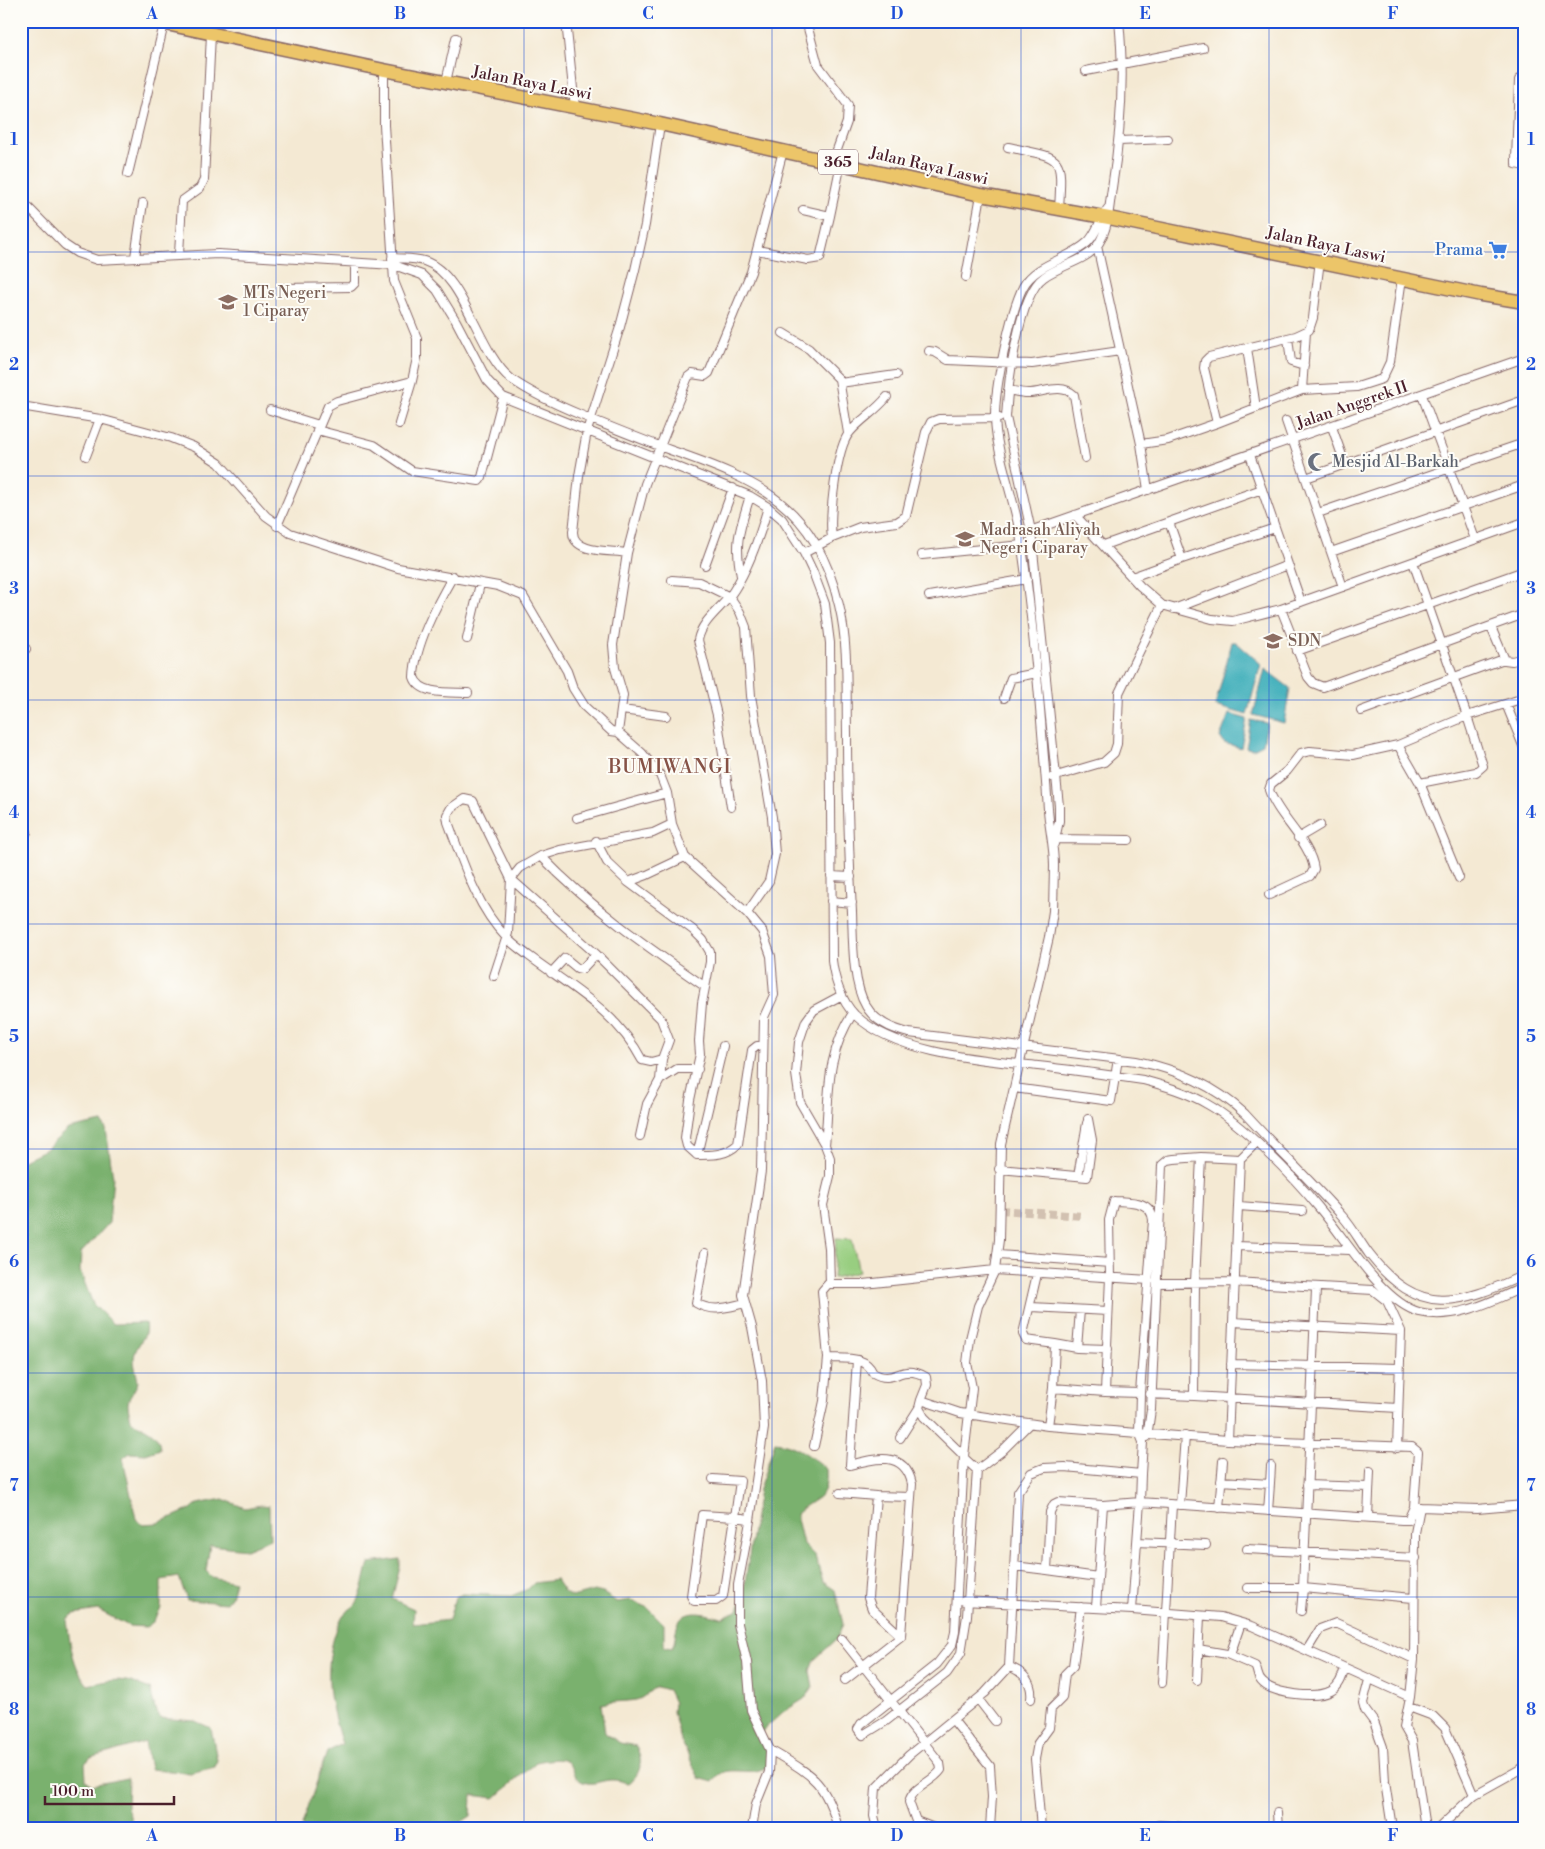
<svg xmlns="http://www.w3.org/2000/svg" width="1545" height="1849" font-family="'Libre Bodoni',serif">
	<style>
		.green { fill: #98ce80; stroke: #717656 }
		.forest { fill: #7ab16e; stroke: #62684c }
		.water { fill: #3eaeba; stroke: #446672 }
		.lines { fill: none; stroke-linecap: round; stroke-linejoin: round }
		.street-tunnel { stroke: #d2c1b1; stroke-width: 8; stroke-dasharray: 8 4; stroke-linecap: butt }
		.street-casing { stroke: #866666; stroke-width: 10 }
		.primary-casing { stroke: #866666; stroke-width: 15 }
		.street { stroke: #fff; stroke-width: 8 }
		.primary { stroke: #ecc569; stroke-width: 12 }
		.grid { fill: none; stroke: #1d4ed8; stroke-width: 1; stroke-opacity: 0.55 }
		.labels { text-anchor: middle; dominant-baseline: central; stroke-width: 4; stroke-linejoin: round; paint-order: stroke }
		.shield { fill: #fdfcf7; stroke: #806168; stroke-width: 1 }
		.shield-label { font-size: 15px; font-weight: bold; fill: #4a1f2b }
		.street-label { font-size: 16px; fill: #4a1f2b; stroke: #fdfcf7 }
		.shop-label { font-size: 16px; fill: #366cbe; stroke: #fdfcf7; text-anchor: end }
		.education-label { font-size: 16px; fill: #785e54; stroke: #fdfcf7; text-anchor: start }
		.worship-label { font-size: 16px; fill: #5b616d; stroke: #fdfcf7; text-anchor: start }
		.quarter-label { font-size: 19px; letter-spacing: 1px; fill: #865246; stroke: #fdfcf7 }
		.neatline { fill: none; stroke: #1d4ed8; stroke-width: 2 }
		.grid-label { font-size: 16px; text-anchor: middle; font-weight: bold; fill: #1d4ed8 }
	</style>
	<rect width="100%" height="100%" fill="#fdfcf7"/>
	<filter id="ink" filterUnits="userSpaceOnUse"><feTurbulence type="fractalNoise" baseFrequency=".02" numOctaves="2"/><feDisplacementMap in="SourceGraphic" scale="10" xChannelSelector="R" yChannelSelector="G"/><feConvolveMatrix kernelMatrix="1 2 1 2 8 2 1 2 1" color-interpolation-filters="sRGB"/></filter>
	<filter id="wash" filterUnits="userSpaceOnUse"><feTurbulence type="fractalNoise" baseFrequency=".0096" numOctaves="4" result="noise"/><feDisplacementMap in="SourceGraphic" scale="20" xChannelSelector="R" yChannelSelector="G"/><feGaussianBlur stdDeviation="1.12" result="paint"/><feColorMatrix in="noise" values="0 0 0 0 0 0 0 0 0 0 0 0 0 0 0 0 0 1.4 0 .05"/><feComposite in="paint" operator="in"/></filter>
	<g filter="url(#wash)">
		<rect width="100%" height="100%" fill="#f4e9d3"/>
		<path class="green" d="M836,1238L852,1239L859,1272L833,1278Z"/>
		<path class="forest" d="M102,1122L106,1129L113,1177L109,1223L81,1253L80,1271L93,1304L113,1324L145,1323C148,1337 139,1341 135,1353C132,1362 137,1373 138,1382C129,1403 124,1397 132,1422C145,1428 159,1432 160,1449L146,1454L130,1453L123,1458L136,1519L142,1524L158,1523L191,1509L197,1504L223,1499L245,1508L261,1505L269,1506L270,1539L246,1549L210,1545L206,1571L212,1577L235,1582L231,1597L226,1603L187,1600L179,1577L161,1580V1608L153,1622L146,1627L129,1626L98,1610L74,1614L67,1619C69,1640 73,1669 88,1685C117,1679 121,1677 150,1689L156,1712L160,1718L195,1721L211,1728L217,1760L215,1767L190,1773L150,1769L145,1742L91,1758L85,1763L86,1780L92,1785L128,1778L127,1807L134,1828H21V1161L46,1149L68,1129Z
			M775,1442C796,1444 810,1456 826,1469C828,1502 817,1494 796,1514L803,1544L815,1556L823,1582L835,1590L843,1624L837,1639L813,1661L810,1671L813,1687L804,1699L783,1712L760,1733L771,1751L770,1766C765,1768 759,1771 754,1771C738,1773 723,1765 713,1782L699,1778L681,1740L673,1712L674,1703L668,1690L657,1687C649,1690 645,1698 636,1700C624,1702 613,1701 601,1704L605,1733L620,1743L636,1746C643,1760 642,1773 629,1783C624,1782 619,1780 614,1780C603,1779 594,1786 583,1782C562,1773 584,1752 536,1762L495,1798L472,1795L471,1816L458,1824L382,1825L381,1828H303L302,1825L327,1752L342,1744C328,1701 321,1659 342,1617C345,1611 352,1609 356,1604C363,1594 365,1575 369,1563L400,1559V1567L392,1599L414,1609L413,1624L449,1620L455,1597L463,1594L511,1596L528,1589L534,1583L556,1580L565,1593L572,1597L594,1591L603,1593L617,1602L630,1600L648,1608L664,1624V1647L672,1648C676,1640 675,1631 678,1624C685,1606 709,1615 722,1618L738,1610L743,1597L759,1489Z"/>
		<path class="water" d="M1232,642H1236L1261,664L1247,715L1215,706Z
			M1265,669L1290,688L1284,723L1253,715Z
			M1229,714L1247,719L1241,748L1224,743L1220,737Z
			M1251,720L1267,723L1263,744L1253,749L1246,748Z"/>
	</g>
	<g filter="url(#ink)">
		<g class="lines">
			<path class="street-tunnel" d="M1000,1210L1082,1216"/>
			<g class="street-casing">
				<path id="street" d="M566,21L575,108
					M806,21L818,65L848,105L847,122L833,161
					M1086,71L1203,48
					M1524,76L1519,80L1516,160V164L1524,166
					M446,82L456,38
					M1119,141L1168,139
					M1008,147C1064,159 1062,153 1059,210
					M128,174L164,24
					M21,200L65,245L77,253L97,260L218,254L394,265L422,275L437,290L456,321L487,380L503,397L750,496L768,507L782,519L804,553L813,572L825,604L830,643L832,960C834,978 841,1001 855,1015C896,1054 983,1060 1038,1066C1073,1070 1108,1075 1143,1080C1165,1086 1187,1092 1207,1104C1243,1124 1294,1177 1320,1209C1345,1238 1382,1302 1419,1312C1455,1321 1492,1301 1524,1287
					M1109,207C1100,217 1098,232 1088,242C1069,260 1036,263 1023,287C1010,313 995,387 995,416C995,450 1014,498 1020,534C1034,625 1041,717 1048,809C1049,828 1054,846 1054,866L1053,911L1049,937L1001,1144L999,1240L995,1270L864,1284H828L822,1291L828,1358C845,1359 865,1355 873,1373C896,1386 899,1362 926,1377L927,1385L921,1400L960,1413L1048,1426L1228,1440L1412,1447L1418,1452L1414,1507L1408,1520H1402L1140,1502L1141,1474
					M803,210L830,216L841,163
					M1097,246L1141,444L1168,440L1217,423L1204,368L1205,361L1209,357L1296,336L1309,330L1313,318L1320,260
					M757,250L808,260L820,258L830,216
					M179,254L182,201L200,188L204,180L211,34
					M135,257L143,203
					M392,258C403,259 414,258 424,261C465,274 478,353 511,379C532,394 557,405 581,415C611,427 640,439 670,450C760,481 815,505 839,605C849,646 846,691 847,732C847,792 849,852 852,912C853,939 852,983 866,1006C875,1022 892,1029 909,1033L1136,1061C1177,1069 1214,1085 1245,1114C1277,1149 1311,1181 1343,1217C1353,1228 1360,1242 1369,1254C1419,1318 1458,1305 1524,1275
					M966,277L981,195
					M284,288L351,287L355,283V263
					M783,333L809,349L839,379L848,433
					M1288,338L1291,362L1304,366
					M1247,348L1256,408
					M929,351L935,352L948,360L1032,364L1120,351
					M840,383L896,375
					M1008,390C1014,391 1021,393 1028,393C1043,393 1061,383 1074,395L1085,458
					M1302,390L1306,332
					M1422,395L1475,539
					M21,406L100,419L171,438L194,447L219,463L266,516L290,533L398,568L498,586L523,596L567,671L573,688L585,707L611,731L618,732L642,753L660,775L667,793L672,824L685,857L747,913L762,931L771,956L774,995L764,1017L761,1171L743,1295L752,1327L762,1381L764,1428L749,1527L738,1585V1624L747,1662L751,1710L770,1750L769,1772L756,1804L752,1828
					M270,410L319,425
					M1286,421L1343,587
					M1217,423L1302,390L1357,387L1382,379L1390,362L1402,278
					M399,424L412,381
					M1332,427L1345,464
					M317,430L374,445L412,471L479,481L482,477L503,397
					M1141,444L1148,490
					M1250,455L1301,602
					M86,456L100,419
					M1306,478L1524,400
					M1318,513L1524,443
					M1075,515L1140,586L1162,605L1212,619L1233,621L1281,609L1524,522
					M277,526L328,406L337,401L412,381L417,358V338L394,281L384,125V70
					M1027,532L1524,358
					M832,538L860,527L897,522L906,516L926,432L931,422L939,419L999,418
					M1104,545L1169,522
					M1331,552L1524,485
					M627,553L645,484L688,377L692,374L705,376L709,373L751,272L783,151
					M804,553L832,538C829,518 836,447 850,432C861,419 876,411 887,397
					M922,555L1022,545
					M1182,559L1275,528
					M1413,562L1467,716L1524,698
					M705,565L733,488
					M453,576C437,604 415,644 414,677C420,696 452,692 468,693
					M741,576C734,541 740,529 750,496
					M1132,577L1182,559L1169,522L1262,489
					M672,580L699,582L730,597L740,612L746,627L751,696L772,817L775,854L769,881L747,913
					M929,596L1027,579
					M1174,609L1288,565
					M1281,609L1308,677L1313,683L1323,687L1524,614
					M1491,627L1505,660L1512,661L1524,658
					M467,639L480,584
					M21,647L26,649
					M1297,651L1524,571
					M1004,698L1011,678L1037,673
					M1506,704L1524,748
					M622,710L666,716
					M1361,711L1504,659
					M618,732L623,695L615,668L613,645L627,553C612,550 573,554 573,532L579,476L587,431L620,327L635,270L645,225L660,124
					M1053,777L1104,762L1114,753L1117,744L1119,693L1162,605
					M1420,783L1459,878
					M731,807L717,715L698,640C702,619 724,607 734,590C750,565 760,535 768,507
					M577,818L667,793
					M21,834L27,832
					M1298,838L1320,825
					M1053,839L1129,840
					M596,841L607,862L628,882L647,875L685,857
					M1054,844L1059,821V806L1031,531L1006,417C1008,385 1018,295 1044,277C1060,265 1088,261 1099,243C1109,226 1109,207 1112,188C1121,132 1125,78 1119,21
					M541,856C590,907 646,946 704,986
					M831,876L851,877
					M628,882L693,930L703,940L710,952V962L702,1003L699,1041L700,1054L690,1100L685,1138L687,1146L697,1155C713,1155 725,1156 738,1144L752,1050L757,1046H763
					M1269,895L1310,876L1314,869C1310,841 1278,817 1269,790L1271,784L1287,771L1301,753L1310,751L1353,755L1398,745L1420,783L1476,772L1483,766L1467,716L1398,745
					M831,901L852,903
					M551,973L565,958L577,968L582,969L596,954
					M494,976L508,933L511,879L520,868L541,856L560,850L653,833L672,824
					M662,1059L651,1062L642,1060C617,1012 572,988 529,956C521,950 512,944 506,937C476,906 463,862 448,822L447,815L451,808L464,799L473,801L511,879L596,954L661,1019L669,1040L662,1059L660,1080L677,1069H698
					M1014,1088L1111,1101L1118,1059
					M640,1136L647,1104L660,1080
					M825,1145C830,1096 824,1058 853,1013
					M697,1155L723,1046
					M1240,1159L1256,1143
					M999,1169L1087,1177L1092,1140L1088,1119
					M1078,1176L1087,1123
					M1239,1206L1302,1211
					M1236,1246L1350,1250
					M705,1253L696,1303C713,1313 728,1307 745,1303
					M998,1255L1110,1263
					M1037,1274L1023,1334L1026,1340L1055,1344L1053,1388
					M1157,1283L1234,1282L1373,1290L1387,1301L1401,1331L1397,1448
					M830,1284L829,1248L823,1205L830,1176V1158L825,1145L800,1102L796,1074L799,1042L806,1021L814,1010L842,995
					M1031,1307L1108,1311
					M1233,1322L1401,1331
					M1055,1344L1077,1348L1080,1310
					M1077,1348L1108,1349
					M1231,1364L1399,1368
					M1105,1392L1140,1393
					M1150,1394L1194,1396L1195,1282L1201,1157
					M1194,1396L1398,1408
					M921,1400L919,1408L924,1417L964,1456
					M1147,1437L1151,1410L1162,1165L1168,1160L1174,1159L1201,1157L1240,1159L1228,1440
					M900,1438L919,1408
					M814,1446L824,1401L828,1358
					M964,1458L977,1470L1002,1451L1029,1424
					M977,1470L967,1616L961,1653L947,1673L886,1721L863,1735L858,1729L861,1724L937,1664L952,1645L955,1632L964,1456L972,1388L967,1363L970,1339L978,1306L995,1270L1149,1280
					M713,1479L740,1481L735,1517L749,1519
					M1221,1481L1270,1484L1271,1466
					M1307,1485L1368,1487
					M840,1493L876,1496L868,1598L872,1609L901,1636
					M876,1496L911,1497
					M1103,1505L1140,1502L1132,1610L1221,1617L1252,1626L1410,1697L1414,1659L1415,1533L1420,1507H1414
					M1180,1505L1185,1436
					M1420,1507L1477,1509L1524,1505
					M1219,1508L1223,1461
					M1268,1511L1270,1484
					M702,1515L735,1517L723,1596L716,1601H694L691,1596Z
					M1368,1517L1370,1471
					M1137,1542L1206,1545
					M1247,1549L1416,1558
					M1014,1566L1047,1570L1050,1512L1054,1504L1058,1502L1103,1505L1096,1608
					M1047,1570L1098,1577
					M1248,1588H1303L1316,1289
					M964,1601L1132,1610
					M1301,1611L1303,1588L1413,1598
					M842,1639L940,1763L941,1770C932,1783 913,1786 909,1802L916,1821L934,1828
					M1198,1649L1227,1654L1255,1666C1259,1673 1256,1677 1263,1683C1275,1694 1316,1699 1331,1691C1340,1686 1342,1677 1345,1668
					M1307,1650L1320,1629L1336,1623L1414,1659
					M1230,1655L1241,1623
					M1009,1667C1024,1671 1033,1684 1031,1699
					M845,1680L901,1636L912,1484C905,1450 874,1458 850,1465L857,1360
					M1197,1680L1200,1616
					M1369,1680L1363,1703L1365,1710L1374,1722L1383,1747L1385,1782L1392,1828
					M1162,1683L1172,1505
					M1410,1697L1404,1727L1412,1741L1425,1828
					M978,1699L995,1721
					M1409,1707L1433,1716L1445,1728L1474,1795
					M953,1720L990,1766L992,1797L990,1828
					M770,1750C810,1774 825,1779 838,1828
					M1277,1813L1278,1828
					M877,1828L874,1816L876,1788L909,1755L985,1693L1009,1667L1018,1492L1031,1473L1044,1468L1065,1467L1141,1474L1143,1442L1139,1432L1140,1393L1153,1220C1151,1200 1130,1202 1114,1201L1109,1220L1110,1277L1105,1392L1053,1388L1048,1426
					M1041,1828L1035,1759L1038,1743L1049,1728L1051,1709L1062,1698L1065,1674L1073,1666L1081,1607
					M1151,1828L1159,1825L1194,1828
					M1439,1828L1474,1795L1524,1767"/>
			</g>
			<g class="primary-casing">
				<path id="primary" d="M152,21L384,70L660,124L981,195L1109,218L1481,295L1524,302"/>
			</g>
			<use href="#street" class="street"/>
			<use href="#primary" class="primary"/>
		</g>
	</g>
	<path class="grid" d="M276,21V1828M524,21V1828M772,21V1828M1021,21V1828M1269,21V1828M21,252H1524M21,476H1524M21,700H1524M21,924H1524M21,1149H1524M21,1373H1524M21,1597H1524"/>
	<defs>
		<g id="supermarket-bare" transform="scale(1.5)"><path d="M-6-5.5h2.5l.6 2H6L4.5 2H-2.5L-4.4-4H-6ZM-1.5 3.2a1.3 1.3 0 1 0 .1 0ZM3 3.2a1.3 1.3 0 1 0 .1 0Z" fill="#3f7fe0" stroke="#fdfcf7" stroke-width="2.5" paint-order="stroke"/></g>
		<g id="school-bare" transform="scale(1.5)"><path d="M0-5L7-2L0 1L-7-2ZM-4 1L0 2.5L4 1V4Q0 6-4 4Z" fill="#8d6e63" stroke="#fdfcf7" stroke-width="2.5" paint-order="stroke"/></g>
		<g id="mosque-bare" transform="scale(1.5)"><path d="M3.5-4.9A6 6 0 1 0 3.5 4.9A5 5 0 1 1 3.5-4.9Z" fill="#6b7280" stroke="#fdfcf7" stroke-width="2.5" paint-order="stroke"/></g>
	</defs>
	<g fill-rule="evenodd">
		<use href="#supermarket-bare" x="1498" y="250"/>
		<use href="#school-bare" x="228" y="302"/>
		<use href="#mosque-bare" x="1317" y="462"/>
		<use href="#school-bare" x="965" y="539"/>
		<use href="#school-bare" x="1273" y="641"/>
	</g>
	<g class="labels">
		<rect class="shield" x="818" y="149.5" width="40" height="25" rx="4"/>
		<g class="shield-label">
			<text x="838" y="162">365</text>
		</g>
		<g class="street-label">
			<text transform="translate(532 83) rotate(11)">Jalan Raya Laswi</text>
			<text transform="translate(929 166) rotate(13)">Jalan Raya Laswi</text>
			<text transform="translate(1326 245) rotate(12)">Jalan Raya Laswi</text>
			<text transform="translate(1352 405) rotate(-19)">Jalan Anggrek II</text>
		</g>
		<g class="shop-label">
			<text x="1483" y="250">Prama</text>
		</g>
		<g class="education-label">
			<text x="243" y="293">MTs Negeri<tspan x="243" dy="18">1 Ciparay</tspan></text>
			<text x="980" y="530">Madrasah Aliyah<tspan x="980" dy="18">Negeri Ciparay</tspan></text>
			<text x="1288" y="641">SDN</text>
		</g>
		<g class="worship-label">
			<text x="1332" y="462">Mesjid Al-Barkah</text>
		</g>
		<g class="quarter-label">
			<text x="670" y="767">BUMIWANGI</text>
		</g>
	</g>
	<rect width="1545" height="1849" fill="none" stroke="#fdfcf7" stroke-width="55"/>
	<path d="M45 1796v8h129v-8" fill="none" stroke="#4a1f2b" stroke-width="2.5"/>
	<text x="52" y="1796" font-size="15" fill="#4a1f2b" stroke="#fdfcf7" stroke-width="4" paint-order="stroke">100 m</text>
	<rect x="28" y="28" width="1490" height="1794" class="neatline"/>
	<g class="grid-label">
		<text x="152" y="19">A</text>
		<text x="400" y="19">B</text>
		<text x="648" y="19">C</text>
		<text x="897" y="19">D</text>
		<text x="1145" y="19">E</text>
		<text x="1393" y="19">F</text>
		<text x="14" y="145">1</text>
		<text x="1531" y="145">1</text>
		<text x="14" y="370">2</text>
		<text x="1531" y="370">2</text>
		<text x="14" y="594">3</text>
		<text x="1531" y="594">3</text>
		<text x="14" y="818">4</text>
		<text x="1531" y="818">4</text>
		<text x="14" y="1042">5</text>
		<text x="1531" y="1042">5</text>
		<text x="14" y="1267">6</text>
		<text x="1531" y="1267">6</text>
		<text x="14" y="1491">7</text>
		<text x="1531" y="1491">7</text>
		<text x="14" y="1715">8</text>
		<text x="1531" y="1715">8</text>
		<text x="152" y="1841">A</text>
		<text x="400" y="1841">B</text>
		<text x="648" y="1841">C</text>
		<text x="897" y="1841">D</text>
		<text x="1145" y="1841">E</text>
		<text x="1393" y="1841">F</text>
	</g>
</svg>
